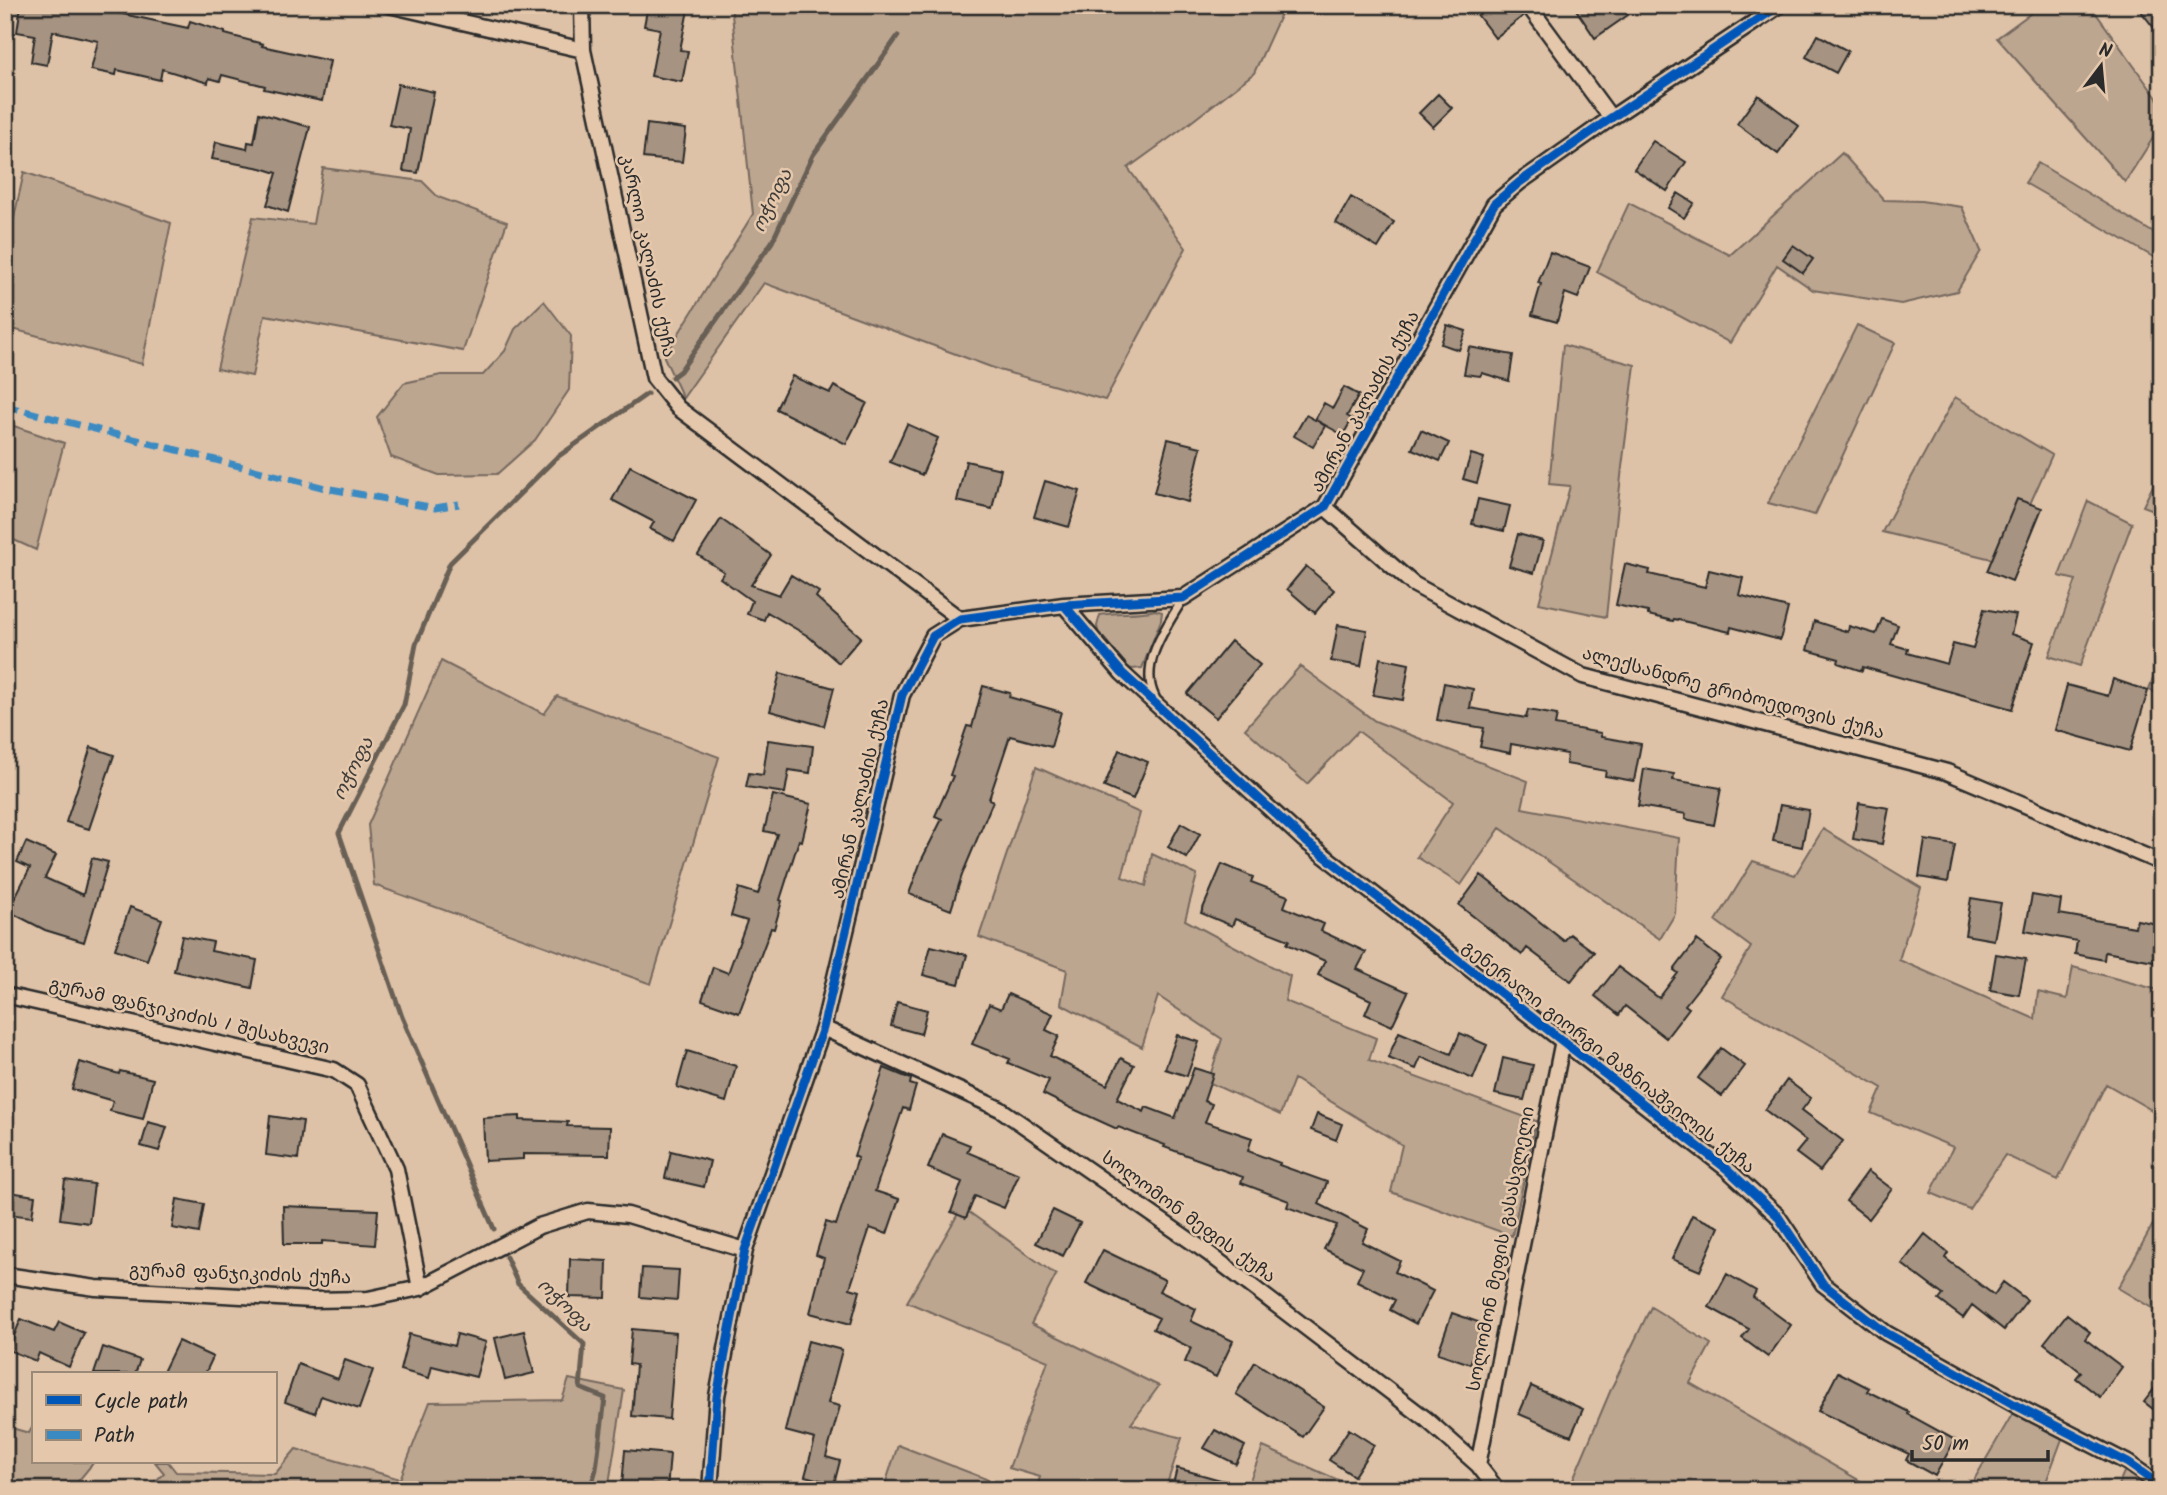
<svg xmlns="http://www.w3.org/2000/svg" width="2167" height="1495" font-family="Kalam,'Noto Sans Georgian',sans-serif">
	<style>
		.green { fill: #bda690; stroke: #74685e; stroke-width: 2 }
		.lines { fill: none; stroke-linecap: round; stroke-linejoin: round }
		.stream { stroke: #685e54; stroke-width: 5 }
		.building { fill: #a69381; stroke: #2b2b2b; stroke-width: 2 }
		.service-casing { stroke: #2b2b2b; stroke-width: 12 }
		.minor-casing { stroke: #2b2b2b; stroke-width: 19 }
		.service { stroke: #e5c8ac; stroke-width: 7 }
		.minor { stroke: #e5c8ac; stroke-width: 14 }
		.quiet { stroke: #3a8ac2; stroke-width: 7; stroke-dasharray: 14 7; stroke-linecap: butt }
		.cycleway-casing { stroke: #e5c8ac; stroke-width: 13 }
		.cycleway { stroke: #0057b8; stroke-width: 9 }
		.labels { text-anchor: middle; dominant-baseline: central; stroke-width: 5; stroke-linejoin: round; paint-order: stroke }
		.street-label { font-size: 18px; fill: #2b2b2b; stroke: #e5c8ac }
		.water-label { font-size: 19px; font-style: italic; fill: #3f3c39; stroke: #e5c8ac }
	</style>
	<rect width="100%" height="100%" fill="#dec2a7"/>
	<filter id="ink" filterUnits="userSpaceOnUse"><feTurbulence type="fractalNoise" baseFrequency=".0143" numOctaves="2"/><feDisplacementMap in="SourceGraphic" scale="14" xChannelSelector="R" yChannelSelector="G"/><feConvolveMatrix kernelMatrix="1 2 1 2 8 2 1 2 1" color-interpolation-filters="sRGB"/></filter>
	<g filter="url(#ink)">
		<path class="green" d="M731,5H1285L1254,73L1182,129L1128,168L1186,248L1105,400L999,370L764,283L683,398L664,357L753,214Z
			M2042,5H2090L2162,105V124L2125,182L1997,38Z
			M1842,153L1884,200L1921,201L1962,207L1981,251L1957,291L1901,304L1813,290L1777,265L1730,343L1597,272L1629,203L1730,255Z
			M2038,163L2162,238V262L2025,183Z
			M323,168L422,181L438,197L507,222L463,351L265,315L252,376L217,369L253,217L313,224Z
			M24,172L171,223L142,364L5,327V259Z
			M544,301L571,336L569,390L535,440L497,474L439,475L391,457L377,417L404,383L441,375H483L505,351L515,329Z
			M1857,325L1895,343L1815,515L1768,503Z
			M1563,345L1635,365L1622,467L1606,617L1539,603L1570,486L1549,484Z
			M1955,397L2052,455L2004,562L1882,532Z
			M5,423L64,443L36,550L5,536Z
			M2162,467V513L2143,506Z
			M2088,501L2132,523L2080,666L2049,656L2076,580L2059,576Z
			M1155,610L1162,612L1161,620L1142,668L1132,669L1123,664L1099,636L1097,626L1100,615C1118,611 1136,615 1155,610Z
			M2162,652V695L2149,690Z
			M441,661L544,714L557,696L719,757L651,984L374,885L368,825Z
			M1300,666L1375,721L1528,781L1522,808L1679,838L1675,914L1660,939L1500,828L1461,885L1417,857L1453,802L1358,731L1307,784L1245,729Z
			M1036,767L1140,813L1122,877L1146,886L1152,854L1197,875L1185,920L1290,976L1285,1001L1376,1038L1369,1060L1536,1121L1512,1236L1391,1192L1402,1145L1294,1079L1280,1115L1208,1082L1222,1039L1158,996L1142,1047L1061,1004L1067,970L979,937Z
			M1823,829L1921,888L1899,960L2035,1019L2038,992L2067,999L2073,967L2162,991L2154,1023L2162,1025V1116L2106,1084L2058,1180L2005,1155L1969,1209L1931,1193L1953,1147L1871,1113L1882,1088L1722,996L1751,947L1716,921L1753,861L1795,875Z
			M962,1207L1056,1275L1031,1324L1159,1386L1131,1424L1182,1438L1165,1490H1036L1040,1477L1009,1468L1048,1361L907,1302Z
			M2162,1208V1314L2118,1288Z
			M1651,1307L1711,1344L1690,1383L1876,1490H1595L1573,1479L1612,1387Z
			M569,1379L624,1390L608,1490H146L164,1473L155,1462H168L176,1472L275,1474L296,1449L400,1479L430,1402L562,1400Z
			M2017,1406L2065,1431L2043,1490H1968Z
			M5,1426L29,1433L33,1426V1462H94L71,1490H5Z
			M898,1445L989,1480L986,1490H889L884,1488Z
			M1263,1447L1361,1490H1246Z
			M2128,1463L2162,1490H2116Z"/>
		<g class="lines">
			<path class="stream" d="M672,377L680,371L772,242L813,155L898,36
				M494,1229L402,1017L339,833L404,705L416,644L450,563L556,458L647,394
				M506,1257L518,1284L584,1344L580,1388L605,1398L596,1469L590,1490"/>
		</g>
		<path class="building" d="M21,5H111L109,11L188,28L190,21L225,32V34L263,44L262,46L330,61L322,101L264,89L265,86L222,75L220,81L209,78L208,83L162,69L160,80L117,70L116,75L91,70L98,41L53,31L47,65L31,62L35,35L17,32Z
			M648,5H689L680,50L688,51L682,82L651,76L660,29L644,26Z
			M1470,5H1515L1523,16L1495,38Z
			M1573,5H1622L1628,15L1595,38Z
			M2136,5H2162V38Z
			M1818,35L1848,51L1836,73L1806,57Z
			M398,84L434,92L418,173L403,171L410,129L389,125Z
			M1438,94L1452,108L1433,127L1419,113Z
			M1758,95L1799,126L1778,154L1737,124Z
			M259,113L310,127L288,212L267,205L277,173L261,168L212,159L216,142L247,149L248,142L254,143Z
			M647,124L686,129L682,162L643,158Z
			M1653,141L1686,162L1667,191L1634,169Z
			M1678,193L1694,203L1684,218L1668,208Z
			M1351,197L1394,222L1378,248L1336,223Z
			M1793,245L1813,259L1803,273L1783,259Z
			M1550,252L1590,267L1578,298L1565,293L1557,322L1532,315L1541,284L1538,283Z
			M1447,325L1466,331L1459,350L1441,344Z
			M1469,347L1513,355L1509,381L1482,373L1480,376L1464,374Z
			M792,376L830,393L834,386L867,403L846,444L776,409Z
			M1344,387L1359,395L1347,416L1352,419L1343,435L1316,420L1325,426L1313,447L1294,436L1306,415L1315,420L1324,403L1333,408Z
			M907,424L938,438L922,475L890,462Z
			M1421,430L1449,443L1440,461L1412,449Z
			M1168,439L1201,447L1188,502L1154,493Z
			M1471,454L1484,458L1477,483L1463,479Z
			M966,461L1001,469L992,509L957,501Z
			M630,466L696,500L674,541L650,529L654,522L612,500Z
			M1045,481L1080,491L1069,527L1034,517Z
			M1478,499L1510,506L1504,531L1472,524Z
			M2017,499L2042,508L2012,581L1987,571Z
			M721,519L771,555L751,585L779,595L791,575L819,592L816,597L861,637L839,663L808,636L767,612L764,620L747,614L752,601L720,578L724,572L698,555Z
			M1518,534L1543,541L1534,573L1509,566Z
			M1625,564L1650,570L1649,574L1705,587L1709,570L1743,578L1739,595L1788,608L1780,640L1731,627L1730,632L1674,619L1673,621L1648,615V612L1616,605Z
			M1306,566L1334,590L1315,613L1287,589Z
			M1984,609L2016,615L2011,634L2034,642L2012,709L1863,667L1862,671L1838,663L1839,659L1807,650L1814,621L1848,632L1849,626L1876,634L1882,619L1898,625L1891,644L1908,649L1907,653L1947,664L1953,644L1973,649Z
			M1338,625L1367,630L1361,666L1331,661Z
			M1231,641L1260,665L1216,718L1187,694Z
			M1380,658L1409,664L1403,700L1373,695Z
			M780,673L834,688L824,726L770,711Z
			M2113,679L2148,691L2130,751L2055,730L2067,685L2108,696Z
			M1444,683L1473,689L1470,708L1526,718L1528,710L1557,715L1555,725L1601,733V737L1641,744L1634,781L1605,776L1606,771L1566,764L1567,754L1511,744L1510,753L1480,747L1484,728L1437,720Z
			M983,686L1010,693L1009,697L1061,712L1051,747L1010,736L989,799L993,801L962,875L951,910L909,894L921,861L942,819L935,816L953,776L950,775L967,726L972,727Z
			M768,740L813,746L810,773L789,770L785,793L746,787L749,773L763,775Z
			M91,747L114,755L89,829L66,822Z
			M1119,750L1148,762L1133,799L1104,787Z
			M1644,769L1674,774L1673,780L1721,788L1714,825L1685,819L1686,814L1638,806Z
			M773,795L811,804L802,841L799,840L780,900L782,901L774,929L771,928L739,1013L702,1000L713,967L728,973L747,921L731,916L739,888L758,894L777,834L764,831Z
			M1859,803L1889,808L1882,844L1853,839Z
			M1780,805L1809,810L1802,847L1773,841Z
			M1181,823L1200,834L1187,858L1168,847Z
			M1925,840L1955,845L1948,882L1919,877Z
			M26,842L56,855L45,878L83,895L92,858L108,862L84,942L45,930L8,911L30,868L17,862Z
			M1222,864L1253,877L1251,882L1288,896L1284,907L1324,924L1321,931L1366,952L1357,969L1408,992L1392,1026L1365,1014L1371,1000L1318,975L1325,961L1287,944L1289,940L1235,919L1232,926L1201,913Z
			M1481,875L1564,941L1570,934L1594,952L1571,981L1527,948L1522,955L1459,905Z
			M2032,895L2061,900L2059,914L2135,927L2137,920L2162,925L2159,962L2105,952L2104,960L2075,954L2077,941L2025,931Z
			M1971,898L2001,903L1994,940L1965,935Z
			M130,907L162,919L147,960L115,949Z
			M182,936L213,942L211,951L257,960L252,988L174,971Z
			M1697,940L1721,959L1685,1005L1689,1008L1666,1038L1625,1006L1619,1015L1595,996L1618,967L1659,998L1678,973L1674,970Z
			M931,946L967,955L959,984L923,975Z
			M1996,954L2026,959L2019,995L1990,990Z
			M1008,994L1053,1014L1046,1030L1059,1036L1050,1056L1107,1085L1121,1058L1134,1065L1117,1099L1144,1112L1146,1107L1175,1118L1194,1068L1213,1074L1204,1101L1212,1104L1205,1122L1252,1138L1248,1151L1280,1163L1279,1165L1327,1182L1319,1204L1368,1229L1362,1242L1400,1261L1395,1272L1433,1291L1416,1324L1390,1310L1395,1300L1357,1281L1363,1268L1324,1249L1337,1225L1287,1207L1289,1201L1241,1183L1243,1177L1211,1166V1164L1164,1147L1165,1145L1118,1127L1117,1129L1069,1107L1043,1094L1049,1080L1008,1063L1010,1059L972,1044L989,1004L1001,1009Z
			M897,1002L927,1010L921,1034L891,1026Z
			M1399,1032L1451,1054L1460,1033L1487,1045L1473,1079L1421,1057L1416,1069L1388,1058Z
			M1177,1035L1199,1042L1187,1076L1165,1069Z
			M1721,1048L1745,1066L1722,1096L1698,1078Z
			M687,1051L736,1066L726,1102L677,1087Z
			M1503,1058L1533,1065L1524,1100L1495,1094Z
			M80,1062L119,1074L120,1071L153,1079L143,1119L110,1111L113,1101L72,1089Z
			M884,1068L911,1079L910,1084L916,1086L909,1110L903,1108L875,1191L899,1199L887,1234L870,1228L850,1288L860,1291L851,1324L810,1313L824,1258L816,1255L826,1222L836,1225L858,1158L854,1156Z
			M1787,1080L1811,1098L1802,1110L1843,1141L1820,1171L1796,1153L1806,1141L1765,1110Z
			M1317,1114L1342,1124L1336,1140L1311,1130Z
			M270,1116L303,1121L298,1159L266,1155Z
			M520,1116V1120L568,1122L567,1126L610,1127L609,1155L523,1154V1159L485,1161L483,1118Z
			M148,1122L167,1127L159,1151L141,1146Z
			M942,1134L970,1145L967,1152L1019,1174L1004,1208L975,1196L966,1218L951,1212L962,1182L928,1168Z
			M671,1151L710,1161L704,1187L665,1178Z
			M1868,1171L1892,1189L1869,1219L1846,1201Z
			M65,1180L94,1184L89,1223L60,1219Z
			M10,1192L35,1196L32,1217L7,1214Z
			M177,1199L204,1204L199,1233L172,1228Z
			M283,1206L378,1210L375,1245L322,1241V1244H284Z
			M1053,1210L1080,1223L1063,1256L1036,1243Z
			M1692,1215L1719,1227L1700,1271L1672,1259Z
			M1925,1234L1948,1253L1945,1258L1994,1295L2003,1282L2027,1300L2004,1330L1972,1305L1963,1318L1939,1300L1943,1295L1902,1264Z
			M1103,1250L1165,1280L1159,1291L1196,1309L1191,1321L1233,1341L1216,1377L1185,1362L1191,1348L1153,1329L1159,1318L1086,1283Z
			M570,1259L607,1261L606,1298L569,1297Z
			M642,1268L679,1270L677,1300L640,1297Z
			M1727,1274L1756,1291L1753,1297L1791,1325L1768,1357L1742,1338L1749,1329L1709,1307Z
			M1452,1313L1484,1324L1470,1364L1438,1353Z
			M2067,1314L2090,1332L2085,1339L2122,1367L2100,1397L2076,1378L2081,1372L2044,1343Z
			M21,1319L54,1332L59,1322L84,1333L69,1367L39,1353L36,1361L8,1350Z
			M632,1329L676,1333L669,1419L632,1416L636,1365L629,1364Z
			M524,1331L534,1373L505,1380L495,1338Z
			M409,1334L454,1346L457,1334L486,1342L476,1377L432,1366L429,1378L400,1370Z
			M178,1341L213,1357L205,1374H162Z
			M808,1341L842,1350L828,1403L840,1406L826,1457L840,1461L834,1484L805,1476L815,1439L785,1431Z
			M103,1347L140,1360L135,1374H94Z
			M345,1360L373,1370L359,1409L321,1396L315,1413L285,1402L298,1364L338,1379Z
			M1255,1362L1324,1407L1303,1437L1236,1394Z
			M1838,1372L1869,1388L1867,1391L1909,1412L1908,1414L1955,1440L1935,1476L1906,1460L1909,1454L1818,1411Z
			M2162,1379V1416L2144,1402Z
			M1531,1386L1583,1409L1571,1436L1519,1414Z
			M1349,1429L1374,1445L1354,1476L1329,1460Z
			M1215,1430L1245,1446L1236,1464L1204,1448Z
			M625,1450L670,1454L667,1490L622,1486Z
			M1177,1468L1239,1485V1490H1181L1172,1488Z"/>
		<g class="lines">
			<g class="service-casing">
				<path id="service" d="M1155,697C1138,664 1167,626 1183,599"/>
			</g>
			<g class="minor-casing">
				<path id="minor" d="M389,5L583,50
					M582,5L583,50L654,378L678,408L960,619
					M1528,5L1611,118
					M1325,507L1413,584L1583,676L1947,772L2162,863
					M1064,605L1122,673L1304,840L1727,1169L1777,1215L1823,1284L1886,1333L2017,1406L2128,1463L2162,1487
					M5,995L334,1070L357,1085L396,1169L420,1288
					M823,1028L1000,1109L1208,1253L1426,1419L1478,1465L1495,1487V1490
					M5,1275L96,1288L312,1300L368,1299L420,1288L539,1226L588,1211L628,1215L745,1250
					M1478,1465L1563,1040
					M710,1490L717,1396L745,1250L823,1028L902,695L933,636L960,619L1064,605L1183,598L1325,507L1494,204L1520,182L1611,118L1780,5"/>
			</g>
			<use href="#service" class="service"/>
			<use href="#minor" class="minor"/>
			<path class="quiet" d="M5,406L325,488L435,508L459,504"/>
			<g class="cycleway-casing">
				<path id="cycleway" d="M1064,605L1122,673L1304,840L1727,1169L1777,1215L1823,1284L1886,1333L2017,1406L2128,1463L2162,1487
					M710,1490L717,1396L745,1250L823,1028L902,695L933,636L960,619L1064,605L1183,598L1325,507L1494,204L1520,182L1611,118L1780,5"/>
			</g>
			<use href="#cycleway" class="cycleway"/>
		</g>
	</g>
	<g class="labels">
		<g class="street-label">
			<text transform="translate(647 256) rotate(78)">კარლო კალაძის ქუჩა</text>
			<text transform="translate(1366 402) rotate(-61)">ამირან კალაძის ქუჩა</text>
			<text transform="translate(1733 694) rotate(15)">ალექსანდრე გრიბოედოვის ქუჩა</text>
			<text transform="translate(861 799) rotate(-77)">ამირან კალაძის ქუჩა</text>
			<text transform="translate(189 1017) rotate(13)">გურამ ფანჯიკიძის I შესახვევი</text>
			<text transform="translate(1608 1058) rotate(38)">გენერალი გიორგი მაზნიაშვილის ქუჩა</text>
			<text transform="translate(1188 1218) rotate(36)">სოლომონ მეფის ქუჩა</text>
			<text transform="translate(1502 1249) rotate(-79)">სოლომონ მეფის გასასვლელი</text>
			<text transform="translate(240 1275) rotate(2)">გურამ ფანჯიკიძის ქუჩა</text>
		</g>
		<g class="water-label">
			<text transform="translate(773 201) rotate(-64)">ოჭოფა</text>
			<text transform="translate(354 769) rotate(-63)">ოჭოფა</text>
			<text transform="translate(564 1306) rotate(44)">ოჭოფა</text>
		</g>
	</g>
	<rect width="2167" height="1495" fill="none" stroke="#e5c8ac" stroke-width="28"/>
	<rect x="14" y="14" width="2139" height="1467" fill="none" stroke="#2b2b2b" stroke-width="2.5" filter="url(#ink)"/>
	<rect x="32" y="1372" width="245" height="91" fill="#e5c8ac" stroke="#9b8978" stroke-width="2"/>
	<rect x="46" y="1395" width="35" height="10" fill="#0057b8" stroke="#9b8978" stroke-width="2"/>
	<text x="94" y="1408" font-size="21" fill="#2b2b2b">Cycle path</text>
	<rect x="46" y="1430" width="35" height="10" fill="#3a8ac2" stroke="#9b8978" stroke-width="2"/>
	<text x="94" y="1442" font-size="21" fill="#2b2b2b">Path</text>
	<g transform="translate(2101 66) rotate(16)" stroke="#e5c8ac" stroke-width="5" paint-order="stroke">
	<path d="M0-5L12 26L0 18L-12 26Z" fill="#2b2b2b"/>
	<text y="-10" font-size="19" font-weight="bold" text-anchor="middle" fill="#2b2b2b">N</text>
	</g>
	<path d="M1912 1450v10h136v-10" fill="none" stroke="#2b2b2b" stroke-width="3.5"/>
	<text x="1922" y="1450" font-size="21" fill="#2b2b2b" stroke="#e5c8ac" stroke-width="5" paint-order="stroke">50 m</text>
</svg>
